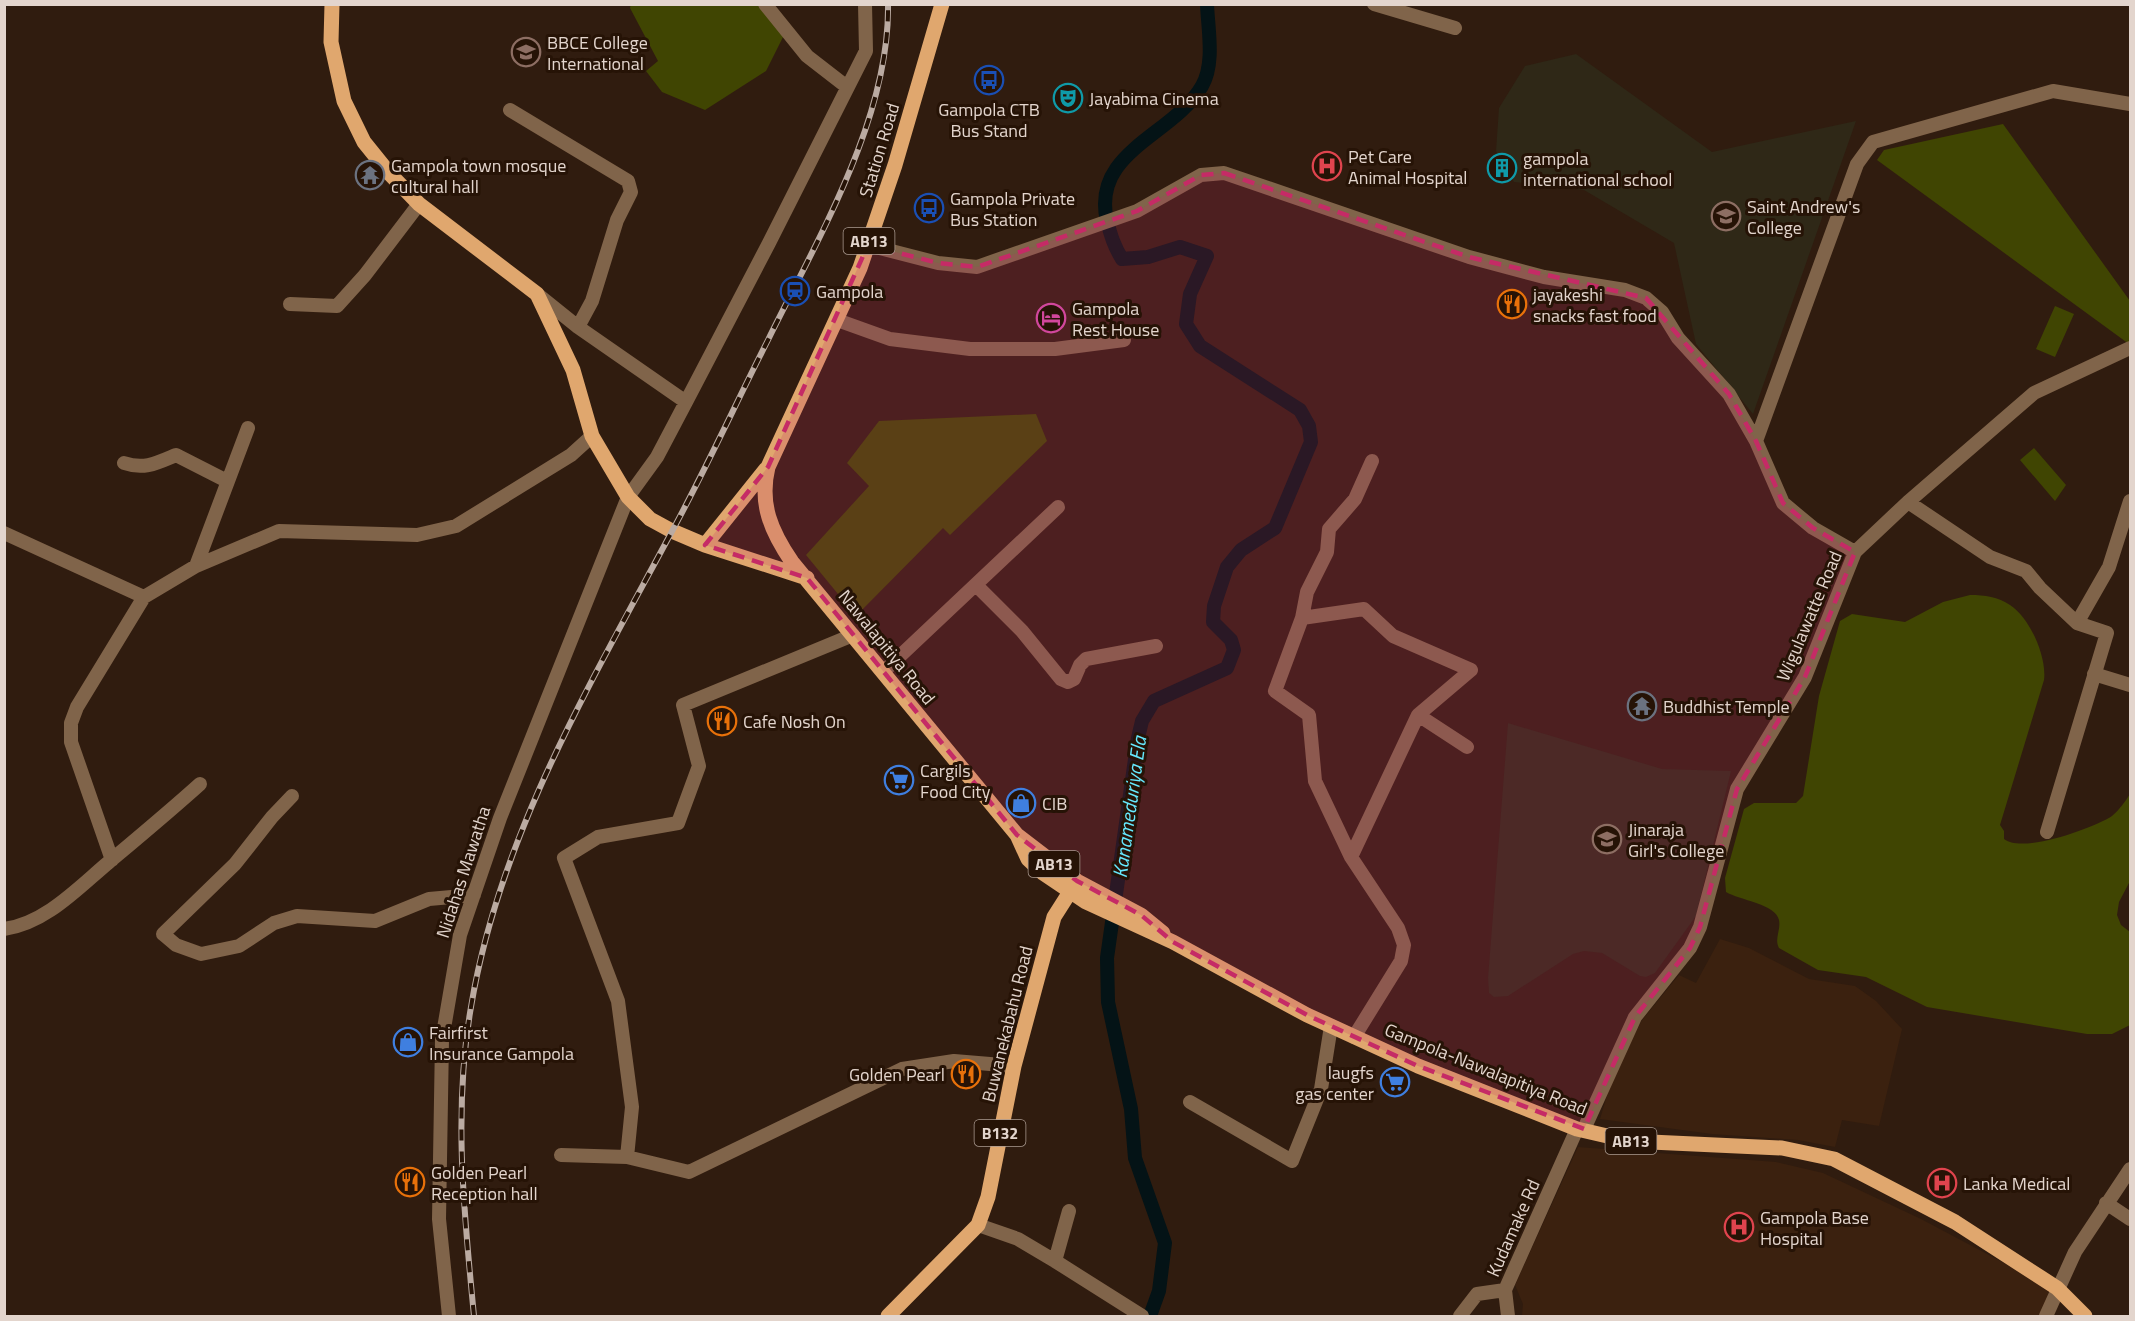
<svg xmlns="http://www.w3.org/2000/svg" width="2135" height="1321" font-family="'Titillium Web',sans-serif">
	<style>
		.built { fill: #3b210f }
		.education { fill: #2f2817 }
		.green { fill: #404502 }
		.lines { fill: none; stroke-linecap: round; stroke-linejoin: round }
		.canal { stroke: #041316; stroke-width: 14 }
		.minor { stroke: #80644a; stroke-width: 14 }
		.major { stroke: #e0a76e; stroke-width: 15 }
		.rail-casing { stroke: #bbaba2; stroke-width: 6 }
		.rail { stroke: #261306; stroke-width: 4; stroke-dasharray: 11; stroke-linecap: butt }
		.marked { fill: #c52b66; fill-opacity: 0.2; stroke: #c52b66; stroke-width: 4.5; stroke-dasharray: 12 8; stroke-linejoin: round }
		.labels { text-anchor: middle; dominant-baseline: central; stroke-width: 6; stroke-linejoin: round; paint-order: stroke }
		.shield { fill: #261306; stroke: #aa9b91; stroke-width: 1.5 }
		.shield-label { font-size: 16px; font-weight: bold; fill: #e3d5cd }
		.poi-label { font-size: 18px; fill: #e3d5cd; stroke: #261306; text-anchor: start }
		.street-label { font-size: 18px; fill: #e3d5cd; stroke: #261306 }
		.water-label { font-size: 20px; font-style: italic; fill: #66e9fe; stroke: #261306 }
	</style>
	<rect width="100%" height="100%" fill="#301c0f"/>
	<path class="built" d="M1720,939L1749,948L1809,979L1855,986L1876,1001L1902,1029L1879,1126L1842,1120L1835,1147L1798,1140L1712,1134L1600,1119L1614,1072L1642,1020L1679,975L1696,983Z
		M1578,1147L1776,1162L1823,1173L1921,1219L2021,1272L2049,1292L2042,1316H1522L1523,1304L1515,1285Z"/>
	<path class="education" d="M1576,54L1712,152L1856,121L1753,414L1696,344L1674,243L1584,190L1514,182L1496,151L1499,108L1525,66Z
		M1508,723L1662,769L1731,771L1696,916L1655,973L1646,977L1640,976L1602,953L1584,951L1573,954L1508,996L1494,997L1489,993L1488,978Z"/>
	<path class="green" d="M631,4L761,5L784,35L766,71L705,110L662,92L646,71L658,61L630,8Z
		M2003,124L2130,301L2129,344L1877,160L1884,150Z
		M2055,306L2074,314L2055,357L2036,349Z
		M1036,414L1047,441L950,535L943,528L856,616L806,555L869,486L847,463L879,421Z
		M2034,448L2066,485L2055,501L2020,460Z
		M1970,595C1985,595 1998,597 2010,605C2030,618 2047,657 2044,680L2000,825L2004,831V839C2022,854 2094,828 2112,816C2119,810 2125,802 2130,794V881L2119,902L2117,915L2121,925L2130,932V1025L2112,1034H2087L1927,1007L1866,977L1818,970L1779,948C1774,939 1781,930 1779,920C1776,904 1739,900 1726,892L1725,878L1744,809L1754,803H1796L1803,796L1819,696L1840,621L1852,614L1905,622L1943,602Z"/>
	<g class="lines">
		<path class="canal" d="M1150,1316L1159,1291L1165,1243L1135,1158L1131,1109L1108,1002L1107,958L1138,738L1142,721L1154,701L1227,668L1234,650L1231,640L1213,622L1214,606L1227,567L1241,550L1275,528L1311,442L1309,426L1300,410L1200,346L1186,324L1190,294L1207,256L1180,247L1148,257L1122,259C1114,246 1111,236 1107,221C1091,151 1173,136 1202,86C1215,63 1208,30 1207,4"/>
		<path class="minor" d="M765,4L807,56L847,87
			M1374,4L1455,28
			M510,110L628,181L631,192L617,220L592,301L578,327
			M868,245L938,263L977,267L1137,211L1201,175L1224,173L1469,257L1544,277L1625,290L1646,298L1662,312L1678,338L1729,394L1756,441L1783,503L1813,528L1855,552
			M290,304L337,306L365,275L419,204
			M837,320L890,339L970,349H1055L1124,340
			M686,402L769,243L866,51L865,4
			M1756,441L1857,164L1873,142L2053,91L2130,104
			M124,463C144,470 157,463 176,455L227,481
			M1908,502L1990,557L2026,571L2040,588L2077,623L2107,633L2047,832
			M4,533L144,597L196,566L279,531L417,535L456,526L571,455L592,436
			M196,566L248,428
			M976,585L1022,631L1061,679L1068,682L1074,679L1080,665L1086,659L1156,646
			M1302,618L1364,609L1393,636L1471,670L1418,715L1467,747
			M2077,623L2109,567L2130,501
			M883,672L1058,507
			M2094,674L2130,685
			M292,796L272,817L235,864L163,934L176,945L201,954L239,946L274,923L297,916L375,921L429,899L474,895
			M1351,857L1418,715
			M112,860L71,742V723L77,707L144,597
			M4,929C45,924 79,887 109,862C140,836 170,811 200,784
			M1354,1037L1401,961L1404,945L1398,928L1351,857L1315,781L1309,715L1275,691L1302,618L1307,592L1327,552L1329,529L1355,499L1372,461
			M1190,1102L1292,1161L1321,1089L1331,1026
			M1584,1129L1635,1017L1690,948L1700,927L1737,789L1805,677L1855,552L1908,502L2034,393L2130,348
			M561,1155L627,1157L689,1172L902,1069L954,1061L1014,1066
			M627,1157L632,1107L618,1001L564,858L598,837L678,823L699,766L683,705L853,635
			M2106,1203L2130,1219
			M978,1225L1018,1239L1055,1261L1069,1211
			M1055,1261L1142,1316
			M1505,1290L1577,1129
			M1505,1290L1508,1316
			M449,1316L439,1219L442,1040L460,935L500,818L628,497L657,457L686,402L578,327L537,294
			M1460,1316L1477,1294L1505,1290
			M2046,1316L2075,1252L2130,1169"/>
		<path class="major" d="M332,4L331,42L344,101L364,142L389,173L419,204L537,294L573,370L592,436L628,497L650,519L672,531L705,545L807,578
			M942,4L895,165L860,268L768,467C759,504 771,531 792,562L1017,835L1077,881L1141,915L1163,933
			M705,545L766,469
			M1017,835L1028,859L1043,873L1086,902L1173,942L1307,1015L1418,1066L1577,1129L1629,1141L1782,1148L1834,1159L1955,1222L2057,1288L2085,1316
			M888,1316L978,1225L988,1197L1014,1066L1054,917L1075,884"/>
		<g class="rail-casing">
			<path id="rail" d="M474,1316C464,1213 453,1110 471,1007C499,837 590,684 670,535C705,471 735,405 768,340C817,240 890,118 888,4"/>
		</g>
		<use href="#rail" class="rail"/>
	</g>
	<path class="marked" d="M1224,173L1469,257L1646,298L1729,394L1756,441L1783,503L1813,528L1855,552L1805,677L1737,789L1700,927L1690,948L1635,1017L1584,1129L1418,1066L1307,1015L1173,942L1141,915L1077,881L1017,835L807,578L705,545L768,467L868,245L938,263L977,267L1137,211L1201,175Z"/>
	<defs>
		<g id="university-ring" transform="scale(1.5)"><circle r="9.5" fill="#261306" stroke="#8d6e63" stroke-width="1.5"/><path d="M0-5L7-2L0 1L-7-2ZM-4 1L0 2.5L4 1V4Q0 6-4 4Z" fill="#8d6e63"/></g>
		<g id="bus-ring" transform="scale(1.5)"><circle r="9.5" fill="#261306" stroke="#1a4fb4" stroke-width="1.5"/><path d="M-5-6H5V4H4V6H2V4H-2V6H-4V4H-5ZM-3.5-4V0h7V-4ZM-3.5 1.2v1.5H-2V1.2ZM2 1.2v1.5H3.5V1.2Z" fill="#1a4fb4"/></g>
		<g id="theatre-ring" transform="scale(1.5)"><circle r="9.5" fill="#261306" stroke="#0f9aa8" stroke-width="1.5"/><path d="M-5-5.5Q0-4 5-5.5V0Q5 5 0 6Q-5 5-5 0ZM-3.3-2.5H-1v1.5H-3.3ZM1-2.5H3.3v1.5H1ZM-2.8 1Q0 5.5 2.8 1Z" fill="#0f9aa8"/></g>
		<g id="hospital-ring" transform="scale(1.5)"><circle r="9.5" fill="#261306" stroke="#e0444e" stroke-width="1.5"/><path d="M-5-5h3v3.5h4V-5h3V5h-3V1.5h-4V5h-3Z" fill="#e0444e"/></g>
		<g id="building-ring" transform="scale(1.5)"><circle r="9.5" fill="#261306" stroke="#0f9aa8" stroke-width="1.5"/><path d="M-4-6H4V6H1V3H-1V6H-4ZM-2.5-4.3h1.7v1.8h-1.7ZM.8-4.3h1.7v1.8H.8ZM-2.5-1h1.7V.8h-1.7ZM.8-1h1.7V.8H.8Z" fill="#0f9aa8"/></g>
		<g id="temple-ring" transform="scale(1.5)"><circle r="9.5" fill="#261306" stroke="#6b7280" stroke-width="1.5"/><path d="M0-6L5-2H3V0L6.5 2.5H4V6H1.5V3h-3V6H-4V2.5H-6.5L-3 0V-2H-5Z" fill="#6b7280"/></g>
		<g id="school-ring" transform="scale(1.5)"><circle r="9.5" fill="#261306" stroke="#8d6e63" stroke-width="1.5"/><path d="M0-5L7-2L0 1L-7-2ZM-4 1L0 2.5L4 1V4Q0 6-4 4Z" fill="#8d6e63"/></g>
		<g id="station-ring" transform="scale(1.5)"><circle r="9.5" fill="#261306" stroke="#1a4fb4" stroke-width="1.5"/><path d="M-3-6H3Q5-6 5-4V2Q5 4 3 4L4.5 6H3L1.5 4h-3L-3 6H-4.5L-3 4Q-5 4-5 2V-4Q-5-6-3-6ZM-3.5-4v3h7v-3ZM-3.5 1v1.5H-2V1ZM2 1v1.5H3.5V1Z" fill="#1a4fb4"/></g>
		<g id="restaurant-ring" transform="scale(1.5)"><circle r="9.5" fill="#261306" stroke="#e8710a" stroke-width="1.5"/><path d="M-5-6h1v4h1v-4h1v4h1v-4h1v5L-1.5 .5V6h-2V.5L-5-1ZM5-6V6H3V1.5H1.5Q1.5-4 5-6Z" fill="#e8710a"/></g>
		<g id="hotel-ring" transform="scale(1.5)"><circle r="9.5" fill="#261306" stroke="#d1479c" stroke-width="1.5"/><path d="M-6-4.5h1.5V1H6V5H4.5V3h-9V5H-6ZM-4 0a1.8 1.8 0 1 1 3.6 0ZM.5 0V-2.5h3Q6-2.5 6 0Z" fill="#d1479c"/></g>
		<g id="supermarket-ring" transform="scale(1.5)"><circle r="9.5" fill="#261306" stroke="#3f7fe0" stroke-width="1.5"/><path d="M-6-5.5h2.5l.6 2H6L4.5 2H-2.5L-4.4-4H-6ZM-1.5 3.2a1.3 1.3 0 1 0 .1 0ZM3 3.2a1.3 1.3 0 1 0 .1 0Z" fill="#3f7fe0"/></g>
		<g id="shop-ring" transform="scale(1.5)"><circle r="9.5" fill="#261306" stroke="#3f7fe0" stroke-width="1.5"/><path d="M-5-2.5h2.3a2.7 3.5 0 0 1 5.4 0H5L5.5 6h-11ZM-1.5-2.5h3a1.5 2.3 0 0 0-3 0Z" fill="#3f7fe0"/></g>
	</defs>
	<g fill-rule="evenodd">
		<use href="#university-ring" x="526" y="52"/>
		<use href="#bus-ring" x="989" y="80"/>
		<use href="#theatre-ring" x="1068" y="98"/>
		<use href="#hospital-ring" x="1327" y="166"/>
		<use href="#building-ring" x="1502" y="168"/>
		<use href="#temple-ring" x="370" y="175"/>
		<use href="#bus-ring" x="929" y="208"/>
		<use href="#school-ring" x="1726" y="216"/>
		<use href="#station-ring" x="795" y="291"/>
		<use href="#restaurant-ring" x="1512" y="304"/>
		<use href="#hotel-ring" x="1051" y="318"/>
		<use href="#temple-ring" x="1642" y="706"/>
		<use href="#restaurant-ring" x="722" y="721"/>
		<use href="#supermarket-ring" x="899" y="780"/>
		<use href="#shop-ring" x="1021" y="803"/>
		<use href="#school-ring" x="1607" y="839"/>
		<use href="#shop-ring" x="408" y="1042"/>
		<use href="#restaurant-ring" x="966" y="1074"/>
		<use href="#supermarket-ring" x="1395" y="1082"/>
		<use href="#restaurant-ring" x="410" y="1182"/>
		<use href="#hospital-ring" x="1942" y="1183"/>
		<use href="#hospital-ring" x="1739" y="1227"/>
	</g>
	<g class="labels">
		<g class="shield">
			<rect x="843.5" y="228" width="51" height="26" rx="4.5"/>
			<rect x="1028.5" y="851" width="51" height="26" rx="4.5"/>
			<rect x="974.5" y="1120" width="51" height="26" rx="4.5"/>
			<rect x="1605.5" y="1128" width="51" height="26" rx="4.5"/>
		</g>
		<g class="shield-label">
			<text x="869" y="241">AB13</text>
			<text x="1054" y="864">AB13</text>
			<text x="1000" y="1133">B132</text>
			<text x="1631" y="1141">AB13</text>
		</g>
		<g class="poi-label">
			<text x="547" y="42">BBCE College<tspan x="547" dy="21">International</tspan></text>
			<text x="1089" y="98">Jayabima Cinema</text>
			<text x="989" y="109" text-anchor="middle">Gampola CTB<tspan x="989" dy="21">Bus Stand</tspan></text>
			<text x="1348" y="156">Pet Care<tspan x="1348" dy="21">Animal Hospital</tspan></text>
			<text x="1523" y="158">gampola<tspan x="1523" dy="21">international school</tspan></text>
			<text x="391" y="165">Gampola town mosque<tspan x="391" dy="21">cultural hall</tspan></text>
			<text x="950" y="198">Gampola Private<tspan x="950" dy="21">Bus Station</tspan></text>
			<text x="1747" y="206">Saint Andrew's<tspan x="1747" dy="21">College</tspan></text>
			<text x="816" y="291">Gampola</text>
			<text x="1533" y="294">jayakeshi<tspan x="1533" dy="21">snacks fast food</tspan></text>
			<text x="1072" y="308">Gampola<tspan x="1072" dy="21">Rest House</tspan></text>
			<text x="1663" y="706">Buddhist Temple</text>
			<text x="743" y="721">Cafe Nosh On</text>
			<text x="920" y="770">Cargils<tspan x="920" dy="21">Food City</tspan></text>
			<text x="1042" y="803">CIB</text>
			<text x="1628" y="829">Jinaraja<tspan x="1628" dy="21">Girl's College</tspan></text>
			<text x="429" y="1032">Fairfirst<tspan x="429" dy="21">Insurance Gampola</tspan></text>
			<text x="1374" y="1072" text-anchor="end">laugfs<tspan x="1374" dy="21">gas center</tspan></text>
			<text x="945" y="1074" text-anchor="end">Golden Pearl</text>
			<text x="431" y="1172">Golden Pearl<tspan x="431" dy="21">Reception hall</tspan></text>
			<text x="1963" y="1183">Lanka Medical</text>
			<text x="1760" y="1217">Gampola Base<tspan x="1760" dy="21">Hospital</tspan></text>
		</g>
		<g class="street-label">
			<text transform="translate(879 150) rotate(-73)">Station Road</text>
			<text transform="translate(1809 616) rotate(-67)">Wigulawatte Road</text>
			<text transform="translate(887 647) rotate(51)">Nawalapitiya Road</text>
			<text transform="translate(463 872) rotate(-72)">Nidahas Mawatha</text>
			<text transform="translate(1007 1024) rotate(-76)">Buwanekabahu Road</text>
			<text transform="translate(1486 1069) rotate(22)">Gampola-Nawalapitiya Road</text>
			<text transform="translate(1513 1228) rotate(-66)">Kudamake Rd</text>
		</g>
		<g class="water-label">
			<text transform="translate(1129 807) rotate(-82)">Kanameduriya Ela</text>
		</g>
	</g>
	<rect width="2135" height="1321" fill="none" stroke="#e3d5cd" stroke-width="12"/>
</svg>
